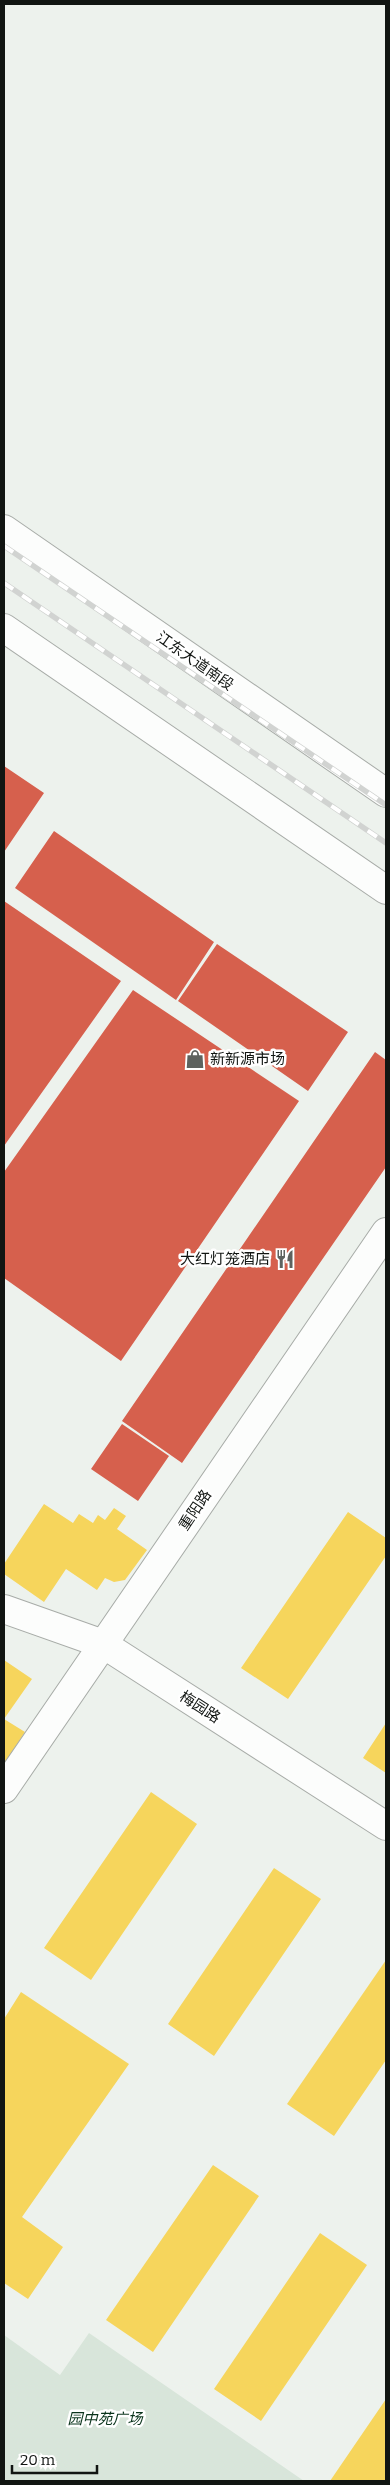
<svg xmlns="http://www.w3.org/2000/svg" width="390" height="2485" font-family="Bitter,'Noto Sans SC',serif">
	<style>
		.green { fill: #d8e5da }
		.homes { fill: #f6d55c }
		.shops { fill: #d6604d }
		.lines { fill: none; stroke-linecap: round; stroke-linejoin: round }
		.street-casing { stroke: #a8aca8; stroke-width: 30 }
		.secondary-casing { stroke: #a8aca8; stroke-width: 30 }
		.primary-casing { stroke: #a8aca8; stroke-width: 30 }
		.street { stroke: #fcfdfc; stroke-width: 28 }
		.secondary { stroke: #fcfdfc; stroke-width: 28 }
		.primary { stroke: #fcfdfc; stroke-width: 28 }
		.rail-casing { stroke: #d1d3d1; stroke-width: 5.5 }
		.rail { stroke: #fff; stroke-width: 4; stroke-dasharray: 11; stroke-linecap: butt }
		.labels { text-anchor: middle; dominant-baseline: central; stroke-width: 5; stroke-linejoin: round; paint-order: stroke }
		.street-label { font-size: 15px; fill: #111512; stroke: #fff }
		.poi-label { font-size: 15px; fill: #111512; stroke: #fff; text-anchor: start }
		.park-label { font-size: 15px; font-style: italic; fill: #09331b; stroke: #fff }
	</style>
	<rect width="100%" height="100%" fill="#edf2ed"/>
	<path class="green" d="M89,2333L304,2481H4V2335L60,2375Z"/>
	<path class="homes" d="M44,1504L73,1523L79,1514L93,1523L98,1515L105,1520L114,1508L126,1516L117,1529L147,1550L125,1580L114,1582L105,1578L97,1590L66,1569L44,1602L4,1574V1564Z
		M348,1512L386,1538V1556L288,1699L241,1668Z
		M4,1660L32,1679L4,1719L25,1732L4,1764Z
		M386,1723V1773L363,1758Z
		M151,1792L197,1824L91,1980L44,1948Z
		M274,1868L321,1899L214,2056L168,2024Z
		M386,1960V2060L334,2136L287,2104Z
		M21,1992L129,2064L22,2217L63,2247L28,2299L4,2283V2019Z
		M213,2165L259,2196L153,2352L106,2320Z
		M320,2233L367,2265L261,2421L214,2389Z
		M386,2399V2481H330Z"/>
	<path class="shops" d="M4,766L44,793L4,852Z
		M54,831L214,942L176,1000L15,888Z
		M4,901L121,981L4,1146Z
		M217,944L348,1032L308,1091L178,1001Z
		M133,990L299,1101L121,1361L4,1278V1172Z
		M375,1052L386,1060V1167L182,1463L122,1421Z
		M122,1424L169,1456L138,1501L91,1469Z"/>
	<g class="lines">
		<g class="street-casing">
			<path id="street" d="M4,1609L103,1644L386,1826"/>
		</g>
		<g class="secondary-casing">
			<path id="secondary" d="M4,1789L386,1232"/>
		</g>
		<g class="primary-casing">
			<path id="primary" d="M4,529L386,793
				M4,628L386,890"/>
		</g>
		<use href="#street" class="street"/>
		<use href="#secondary" class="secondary"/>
		<use href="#primary" class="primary"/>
		<g class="rail-casing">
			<path id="rail" d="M4,546L386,805
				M4,583L386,843"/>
		</g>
		<use href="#rail" class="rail"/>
	</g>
	<defs>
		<g id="shop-bare" transform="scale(1.5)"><path d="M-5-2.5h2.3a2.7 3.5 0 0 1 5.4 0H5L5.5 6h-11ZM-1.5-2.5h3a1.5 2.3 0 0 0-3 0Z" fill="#5e625f" stroke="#fff" stroke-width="2.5" paint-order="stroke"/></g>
		<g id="restaurant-bare" transform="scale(1.5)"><path d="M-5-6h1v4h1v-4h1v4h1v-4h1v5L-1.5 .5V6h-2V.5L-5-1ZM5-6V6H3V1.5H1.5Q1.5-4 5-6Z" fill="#5e625f" stroke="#fff" stroke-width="2.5" paint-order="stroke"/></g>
	</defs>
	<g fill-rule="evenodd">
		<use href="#shop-bare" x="195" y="1059"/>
		<use href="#restaurant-bare" x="285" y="1259"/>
	</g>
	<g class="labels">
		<g class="street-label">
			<text transform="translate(195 661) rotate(35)">江东大道南段</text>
			<text transform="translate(195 1510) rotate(-56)">重阳路</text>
			<text transform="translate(200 1707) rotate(33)">梅园路</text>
		</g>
		<g class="poi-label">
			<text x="210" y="1059">新新源市场</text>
			<text x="270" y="1259" text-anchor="end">大红灯笼酒店</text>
		</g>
		<g class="park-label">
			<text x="105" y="2419">园中苑广场</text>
		</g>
	</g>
	<rect width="390" height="2485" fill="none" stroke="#111512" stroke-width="10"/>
	<path d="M12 2465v8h85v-8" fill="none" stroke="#111512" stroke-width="2.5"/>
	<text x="20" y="2465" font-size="15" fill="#111512" stroke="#ffffff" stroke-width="4" paint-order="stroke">20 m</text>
</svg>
